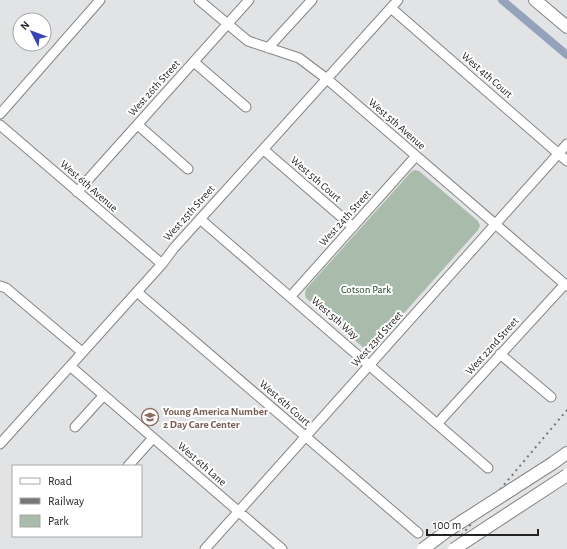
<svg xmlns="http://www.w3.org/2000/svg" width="567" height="549" font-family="'Alegreya Sans',sans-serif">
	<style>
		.green { fill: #a9bbaa }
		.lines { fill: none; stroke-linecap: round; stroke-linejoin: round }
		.canal { stroke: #94a2bb; stroke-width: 8 }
		.minor-casing { stroke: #828486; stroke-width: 11 }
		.major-casing { stroke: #828486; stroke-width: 14 }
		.minor { stroke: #fff; stroke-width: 9 }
		.major { stroke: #fff; stroke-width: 12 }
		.rail { stroke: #757677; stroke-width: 2; stroke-dasharray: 2 4; stroke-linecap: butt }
		.major-bridge-casing { stroke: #828486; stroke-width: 14; stroke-linecap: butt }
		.major-bridge { stroke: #fff; stroke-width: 12 }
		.labels { text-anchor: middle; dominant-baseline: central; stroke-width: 4; stroke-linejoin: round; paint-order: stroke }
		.street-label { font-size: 11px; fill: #232324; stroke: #fff }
		.park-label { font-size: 11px; fill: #1e4322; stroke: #fff }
		.education-label { font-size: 11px; font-weight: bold; fill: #785e54; stroke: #fff; text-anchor: start }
	</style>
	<rect width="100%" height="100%" fill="#e1e3e5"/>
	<path class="green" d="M415,170L419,171L478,221L480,226L478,230L373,348L365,349L306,298L305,294L306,289L411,172Z"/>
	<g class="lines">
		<path class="canal" d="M502,0L567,55"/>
		<g class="minor-casing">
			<path id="minor" d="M199,0L248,41L299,58L327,79L567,286
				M391,8L567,161
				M268,48L312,0
				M194,62L246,107
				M0,114L100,0
				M0,125L162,264
				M138,125L188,169
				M264,150L353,227
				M77,192L249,0
				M200,219L488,468
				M0,286L6,288L82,352
				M137,292L418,533
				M291,296L416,156
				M500,354L551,397
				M70,366L282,549
				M437,424L565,284
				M75,427L104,395
				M0,444L162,264L174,248L398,0
				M128,466L153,438
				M205,549L567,144"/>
		</g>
		<g class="major-casing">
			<path id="major" d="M535,0L567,27
				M553,463L567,453"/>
		</g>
		<use href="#minor" class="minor"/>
		<use href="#major" class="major"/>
		<path class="rail" d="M450,549L567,410"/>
		<g class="major-bridge-casing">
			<path id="major-bridge" d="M423,549L447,531L553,463
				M454,549L567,475"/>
		</g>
		<use href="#major-bridge" class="major-bridge"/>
	</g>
	<defs>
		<g id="school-ring" transform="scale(0.9)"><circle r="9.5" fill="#fff" stroke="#8d6e63" stroke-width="1.5"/><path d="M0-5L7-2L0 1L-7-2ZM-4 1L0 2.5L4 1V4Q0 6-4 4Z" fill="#8d6e63"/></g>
	</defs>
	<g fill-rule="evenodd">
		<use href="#school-ring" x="150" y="417"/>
	</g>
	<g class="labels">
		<g class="street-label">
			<text transform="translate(487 75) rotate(41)">West 4th Court</text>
			<text transform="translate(154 88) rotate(-48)">West 26th Street</text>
			<text transform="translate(397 124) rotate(41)">West 5th Avenue</text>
			<text transform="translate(316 179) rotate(41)">West 5th Court</text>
			<text transform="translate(89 186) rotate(41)">West 6th Avenue</text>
			<text transform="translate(189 213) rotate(-48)">West 25th Street</text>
			<text transform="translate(345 218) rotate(-48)">West 24th Street</text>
			<text transform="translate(335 318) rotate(41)">West 5th Way</text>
			<text transform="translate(377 339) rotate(-48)">West 23rd Street</text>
			<text transform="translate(492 346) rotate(-48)">West 22nd Street</text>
			<text transform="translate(285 403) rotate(41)">West 6th Court</text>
			<text transform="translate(202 464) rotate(41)">West 6th Lane</text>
		</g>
		<g class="park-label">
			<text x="366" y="289">Cotson Park</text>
		</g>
		<g class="education-label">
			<text x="163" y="411">Young America Number<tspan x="163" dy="13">2 Day Care Center</tspan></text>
		</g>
	</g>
	<rect x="12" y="465" width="130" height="72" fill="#ffffff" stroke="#a7a7a7"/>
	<rect x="20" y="478" width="20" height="6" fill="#ffffff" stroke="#a7a7a7"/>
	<text x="48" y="485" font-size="12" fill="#232324">Road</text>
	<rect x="20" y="498" width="20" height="6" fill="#757677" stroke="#a7a7a7"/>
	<text x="48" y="505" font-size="12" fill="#232324">Railway</text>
	<rect x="20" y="515" width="20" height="12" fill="#a9bbaa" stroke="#a7a7a7"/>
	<text x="48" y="525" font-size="12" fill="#232324">Park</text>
	<g transform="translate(32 32) rotate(312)"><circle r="19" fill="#ffffff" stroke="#a7a7a7"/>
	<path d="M0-3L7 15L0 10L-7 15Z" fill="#3644b7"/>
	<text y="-6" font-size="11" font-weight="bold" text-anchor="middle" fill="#232324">N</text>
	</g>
	<path d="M427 529v6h111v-6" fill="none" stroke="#232324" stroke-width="2"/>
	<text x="433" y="529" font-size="12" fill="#232324" stroke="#ffffff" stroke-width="3" paint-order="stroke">100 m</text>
</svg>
